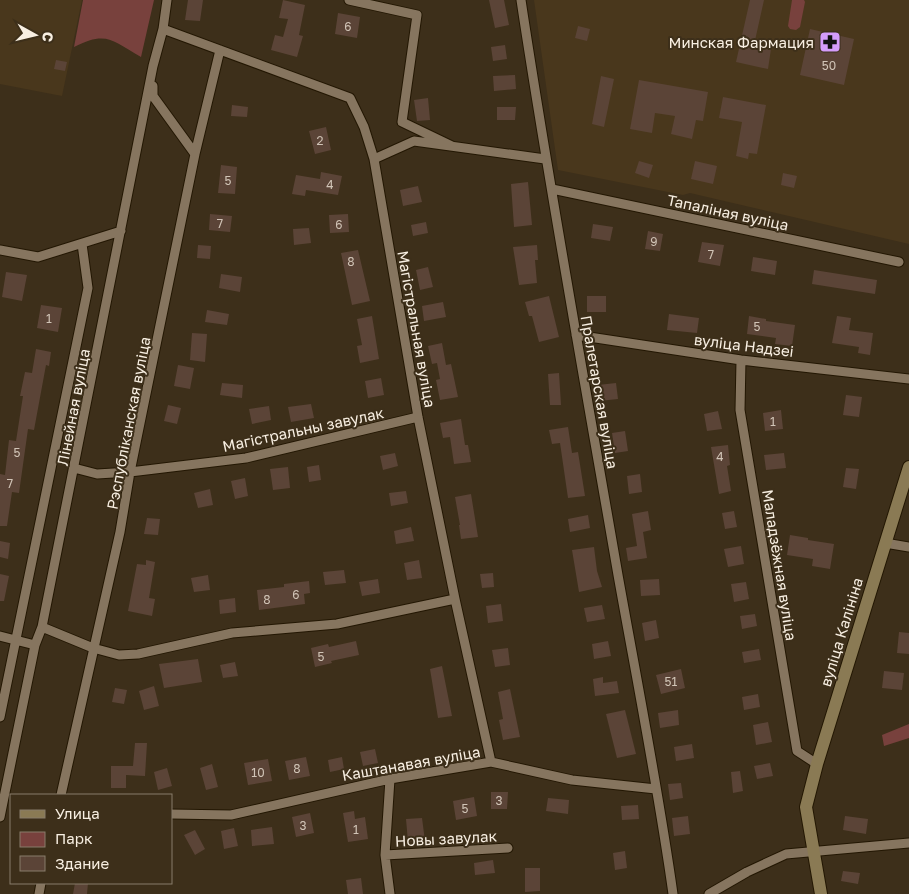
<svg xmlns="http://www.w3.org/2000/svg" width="909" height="894" font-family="'Golos Text',sans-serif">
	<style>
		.built { fill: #49371c }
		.green { fill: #78413d }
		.building { fill: #5b4437 }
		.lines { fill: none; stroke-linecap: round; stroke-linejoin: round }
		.minor-casing { stroke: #231703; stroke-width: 11 }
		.secondary-casing { stroke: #231703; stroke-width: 14 }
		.minor { stroke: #86755f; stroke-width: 9 }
		.secondary { stroke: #8a7a54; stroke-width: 12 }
		.labels { text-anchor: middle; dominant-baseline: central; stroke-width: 4; stroke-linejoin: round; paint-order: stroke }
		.number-label { font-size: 12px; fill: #d1c4b7 }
		.poi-label { font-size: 15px; fill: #f8efe2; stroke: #3d2f1a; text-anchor: end }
		.street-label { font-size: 15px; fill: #f8efe2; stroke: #3d2f1a }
	</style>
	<rect width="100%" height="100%" fill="#3d2f1a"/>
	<path class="built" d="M0,0H82L62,96L0,84Z
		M534,0H909V244L690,193L683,195L558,170Z"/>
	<path class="green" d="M83,0H154L141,57C113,41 107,30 74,47Z
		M792,0H804L805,2L800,27L796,30L790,29L788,26Z
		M909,724V738L884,746L882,735Z"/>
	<path class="building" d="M188,0H203L200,21L185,20Z
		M283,0L305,5L299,35L303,36L297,57L271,50L275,35L283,37L288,19L279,18Z
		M489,0H504L509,25L495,28Z
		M750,0H764L754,45L771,49L768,69L736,62Z
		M338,13L360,17L357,38L335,34Z
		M578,26L590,29L587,41L575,38Z
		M810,29L854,39L844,85L800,75Z
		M505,45L507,59L493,61L491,47Z
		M56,60L67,62L65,71L54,69Z
		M515,75L516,89L494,91L493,76Z
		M601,76L614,79L604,127L592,124Z
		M639,80L708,92L703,121L696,120L692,139L671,134L675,116L655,113L652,133L630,129Z
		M723,97L766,105L757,154L749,153L748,159L736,156L742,122L719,118Z
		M428,98L430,120L417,121L414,100Z
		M232,105L248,107L247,117L231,116Z
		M497,107H516L515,120H497Z
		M326,127L331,150L315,154L309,131Z
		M639,161L653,165L649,178L635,173Z
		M695,161L717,166L713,184L691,179Z
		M221,165L237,167L235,194L218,193Z
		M321,172L342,176L338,195L306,190L305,196L292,194L296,175L320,179Z
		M783,173L797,176L794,188L781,185Z
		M528,182L532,225L514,227L511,184Z
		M418,186L422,202L403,206L400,190Z
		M210,214L232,216L230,232L209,230Z
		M348,214L349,232L330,233L329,215Z
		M426,222L428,233L413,236L411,225Z
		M593,224L613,227L610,241L591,238Z
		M309,228L311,243L294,245L293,229Z
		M648,231L663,234L660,251L645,249Z
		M702,242L724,245L720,266L698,262Z
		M198,245L211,246L210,259L197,258Z
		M537,245L538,260H535L537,283L519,285L513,247Z
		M358,250L370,301L352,305L341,253Z
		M753,257L777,261L775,275L751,271Z
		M428,267L433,287L420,290L416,270Z
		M814,270L877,280L875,294L812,284Z
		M6,272L27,275L22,301L2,297Z
		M221,274L242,277L240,292L219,288Z
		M549,296L559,337L539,342L532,316H529L525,302Z
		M587,296H606V312H587Z
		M443,302L446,317L424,321L422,306Z
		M41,305L62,308L58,332L37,328Z
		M207,310L229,314L227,325L205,322Z
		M669,314L699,318L697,333L667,330Z
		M372,316L379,359L360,363L357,346L362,345L357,319Z
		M749,316L766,319V321L795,325L792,346L775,344L776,338L747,334Z
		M837,316L851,318L849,330L873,333L870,355L858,353L859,347L832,343Z
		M192,333L207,334L205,362L190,360Z
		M442,343L446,365L451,364L458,397L440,400L436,380L440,379L437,363L432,364L428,346Z
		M36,349L51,352L49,366L46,365L34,430L28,429L19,493L12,492L7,526H0V474L5,475L9,440L16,441L23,396H20L25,372L32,373Z
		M178,365L194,368L190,389L174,386Z
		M559,373L561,405H550L548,374Z
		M381,378L384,395L368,398L365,381Z
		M222,383L243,385L242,398L220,395Z
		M616,383L618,399L599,401L598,385Z
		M846,395L862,397L859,417L843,415Z
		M311,404L314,418L291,422L288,407Z
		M168,405L181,408L177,424L164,421Z
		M269,406L271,420L252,424L249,409Z
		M781,410L783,429L765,431L763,413Z
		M718,411L722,429L707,431L704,414Z
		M461,419L465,445H468L471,462L454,464L450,437L443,438L440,423Z
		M568,427L572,453L578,452L585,496L568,498L560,443L552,444L549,430Z
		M625,431L628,451L615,453L612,433Z
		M728,445L730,465L727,466L731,491L719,494L711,447Z
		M395,453L398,466L383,470L380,456Z
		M784,453L786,468L766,470L764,455Z
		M319,465L321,480L309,482L307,467Z
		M288,467L290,488L273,490L270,469Z
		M846,468L859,469L856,489L843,487Z
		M640,474L642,492L629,494L627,476Z
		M245,478L248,496L235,499L231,481Z
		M210,489L213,505L198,508L194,493Z
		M406,491L408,503L391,506L389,493Z
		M471,494L478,537L461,539L459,525H460L455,497Z
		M648,511L651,530L643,532L647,558L628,561L626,548L637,546L632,514Z
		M734,511L737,527L725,529L722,513Z
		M588,515L590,528L570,532L568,519Z
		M147,518L160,519L158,535L144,534Z
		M411,527L414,541L396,544L394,531Z
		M790,535L808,538V540L834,544L830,569L812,566L813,559L787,555Z
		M0,541L10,543L8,559L0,557Z
		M741,546L744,564L728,567L724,549Z
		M594,547L597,571L602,587L579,592L572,550Z
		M146,560L155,562L149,598L155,599L152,616L128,611L137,564L146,565Z
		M419,560L422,578L407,580L404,563Z
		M344,570L346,583L325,585L323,572Z
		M493,573L494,587L482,588L480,574Z
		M0,574L9,576L4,601H0Z
		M208,575L210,590L194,592L191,578Z
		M378,579L380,593L362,596L359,582Z
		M659,579L660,595L641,596L640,580Z
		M309,581L310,593L304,594L305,604L259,610L257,590L284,587V584Z
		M746,582L749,599L734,602L731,584Z
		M235,598L236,612L220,614L219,600Z
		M501,604L503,621L488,623L486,606Z
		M602,605L605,619L587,622L584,608Z
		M755,614L757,626L742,629L740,616Z
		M656,620L659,638L645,641L642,623Z
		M899,632L909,633V654L897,653Z
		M356,641L359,655L331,661L332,663L315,667L311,648L328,644L329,647Z
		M608,641L611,656L594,659L592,644Z
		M508,648L510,665L495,667L492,650Z
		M759,649L761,660L744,663L742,652Z
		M198,659L202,682L164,688L159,664Z
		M235,662L238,676L223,678L220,665Z
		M442,666L452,716L438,718L430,669Z
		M681,669L685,688L661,694L656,675Z
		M884,671L904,673L902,690L882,688Z
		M603,677V683L617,681L619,693L595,696L593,679Z
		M154,686L159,706L144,710L139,691Z
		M115,688L127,690L124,704L112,702Z
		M510,689L520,737L503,740L499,720L503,719L498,692Z
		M758,694L760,707L744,710L742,697Z
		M625,710L636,754L617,758L606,714Z
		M678,710L679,725L660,728L658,713Z
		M768,722L772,742L756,745L753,725Z
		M135,743H147L145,776L126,775V788H111V766H133Z
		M692,744L694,758L676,761L674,747Z
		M375,749L378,763L363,766L360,752Z
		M306,757L310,776L289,780L285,761Z
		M342,757L344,769L330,772L328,760Z
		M268,759L272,781L248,785L244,763Z
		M770,763L773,776L757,779L754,766Z
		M212,764L218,787L206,790L200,768Z
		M167,768L172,786L158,790L154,772Z
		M740,771L743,791L733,793L731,772Z
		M681,783L683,798L670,800L668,784Z
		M491,792H508L507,809H491Z
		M474,797L477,816L456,820L453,801Z
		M548,798L569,800L568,814L546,811Z
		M638,805L639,819L622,820L621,806Z
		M354,811L355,819L365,817L368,839L348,842L343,813Z
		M310,813L314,833L296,837L292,817Z
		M688,816L690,834L674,836L672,818Z
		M845,816L868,819L866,834L843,830Z
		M422,818L425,841L408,842L406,819Z
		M272,827L274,844L252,846L251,830Z
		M234,828L238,846L224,849L221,831Z
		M195,830L205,849L195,855L184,835Z
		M625,851L627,868L615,870L613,853Z
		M493,860L495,873L475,875L474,863Z
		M525,868H540V891L525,892Z
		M843,871L860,873L858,884L841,881Z
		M361,878L363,894H348L346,880Z
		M75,883H88L87,894H73Z"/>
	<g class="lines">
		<g class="minor-casing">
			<path id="minor" d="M349,0L417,15L402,122L452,146
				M521,0C550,192 585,384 618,575C637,681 658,787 673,894
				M163,29L350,98L364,127L374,159L418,417L455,599L491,762
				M195,154L220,50
				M374,159L414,141L545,159
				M552,189L899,262
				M0,250L38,257L121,231
				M576,335L741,360L909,379
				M741,360L740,410L797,751L817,764
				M74,468L97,474L130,472L246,458L418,417
				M885,543L909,547
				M42,627L93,648L119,655L138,654L232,633L337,624L455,599
				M0,636L35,645
				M0,717L88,288L82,244
				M61,795L120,532L130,472L195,154L153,96V86
				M171,814L231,815L390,779L491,762L572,780L656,789
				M0,817L35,645L42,627L153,66L163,29L167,0
				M385,855L508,848
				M39,894L41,883
				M390,894L385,855L390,779
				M709,894L747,872L786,854L909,843"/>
		</g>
		<g class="secondary-casing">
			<path id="secondary" d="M821,894L806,807L817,764L909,467"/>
		</g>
		<use href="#minor" class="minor"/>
		<use href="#secondary" class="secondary"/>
	</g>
	<defs>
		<g id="pharmacy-square" transform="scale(1.125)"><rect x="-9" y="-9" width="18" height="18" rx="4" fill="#d49cfb" stroke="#3d2f1a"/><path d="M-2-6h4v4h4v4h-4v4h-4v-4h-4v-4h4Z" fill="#111"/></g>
	</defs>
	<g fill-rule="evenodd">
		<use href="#pharmacy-square" x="830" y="42"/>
	</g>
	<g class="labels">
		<g class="number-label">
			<text x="348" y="26">6</text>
			<text x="829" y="65">50</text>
			<text x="320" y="140">2</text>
			<text x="228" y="180">5</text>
			<text x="330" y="184">4</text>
			<text x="220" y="223">7</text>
			<text x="339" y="224">6</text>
			<text x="654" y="241">9</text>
			<text x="711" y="254">7</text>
			<text x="351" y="261">8</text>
			<text x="49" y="318">1</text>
			<text x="757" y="326">5</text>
			<text x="773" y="421">1</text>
			<text x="17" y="452">5</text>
			<text x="720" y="456">4</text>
			<text x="10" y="483">7</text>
			<text x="296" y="594">6</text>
			<text x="267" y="599">8</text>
			<text x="321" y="656">5</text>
			<text x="671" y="681">51</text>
			<text x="297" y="768">8</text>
			<text x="258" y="772">10</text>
			<text x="499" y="800">3</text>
			<text x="465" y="808">5</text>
			<text x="303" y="825">3</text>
			<text x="356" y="829">1</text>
		</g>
		<g class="poi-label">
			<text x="814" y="42">Минская Фармация</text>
		</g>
		<g class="street-label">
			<text transform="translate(728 212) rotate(12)">Тапаліная вуліца</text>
			<text transform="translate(417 329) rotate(80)">Магістральная вуліца</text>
			<text transform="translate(744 345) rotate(7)">вуліца Надзеі</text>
			<text transform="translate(600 392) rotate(80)">Пралетарская вуліца</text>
			<text transform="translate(73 407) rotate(-79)">Лінейная вуліца</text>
			<text transform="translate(128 423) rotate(-79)">Рэспубліканская вуліца</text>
			<text transform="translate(303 429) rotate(-12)">Магістральны завулак</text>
			<text transform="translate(780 565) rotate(81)">Маладзёжная вуліца</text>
			<text transform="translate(841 632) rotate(-73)">вуліца Калініна</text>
			<text transform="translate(411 763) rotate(-10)">Каштанавая вуліца</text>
			<text transform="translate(446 838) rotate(-3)">Новы завулак</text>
		</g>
	</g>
	<rect x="10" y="794" width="162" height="90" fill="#3d2f1a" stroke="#887c6a"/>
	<rect x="20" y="810" width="25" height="8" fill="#8a7a54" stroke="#887c6a"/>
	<text x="55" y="819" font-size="15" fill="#f8efe2">Улица</text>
	<rect x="20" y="832" width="25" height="15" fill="#78413d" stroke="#887c6a"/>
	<text x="55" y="844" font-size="15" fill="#f8efe2">Парк</text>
	<rect x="20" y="856" width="25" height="15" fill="#5b4437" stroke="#887c6a"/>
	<text x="55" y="869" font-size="15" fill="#f8efe2">Здание</text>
	<g transform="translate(35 35) rotate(98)" stroke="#3d2f1a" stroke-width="4" paint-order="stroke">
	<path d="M0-4L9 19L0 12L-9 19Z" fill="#f8efe2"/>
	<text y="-8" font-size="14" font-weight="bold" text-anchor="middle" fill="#f8efe2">С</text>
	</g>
</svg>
